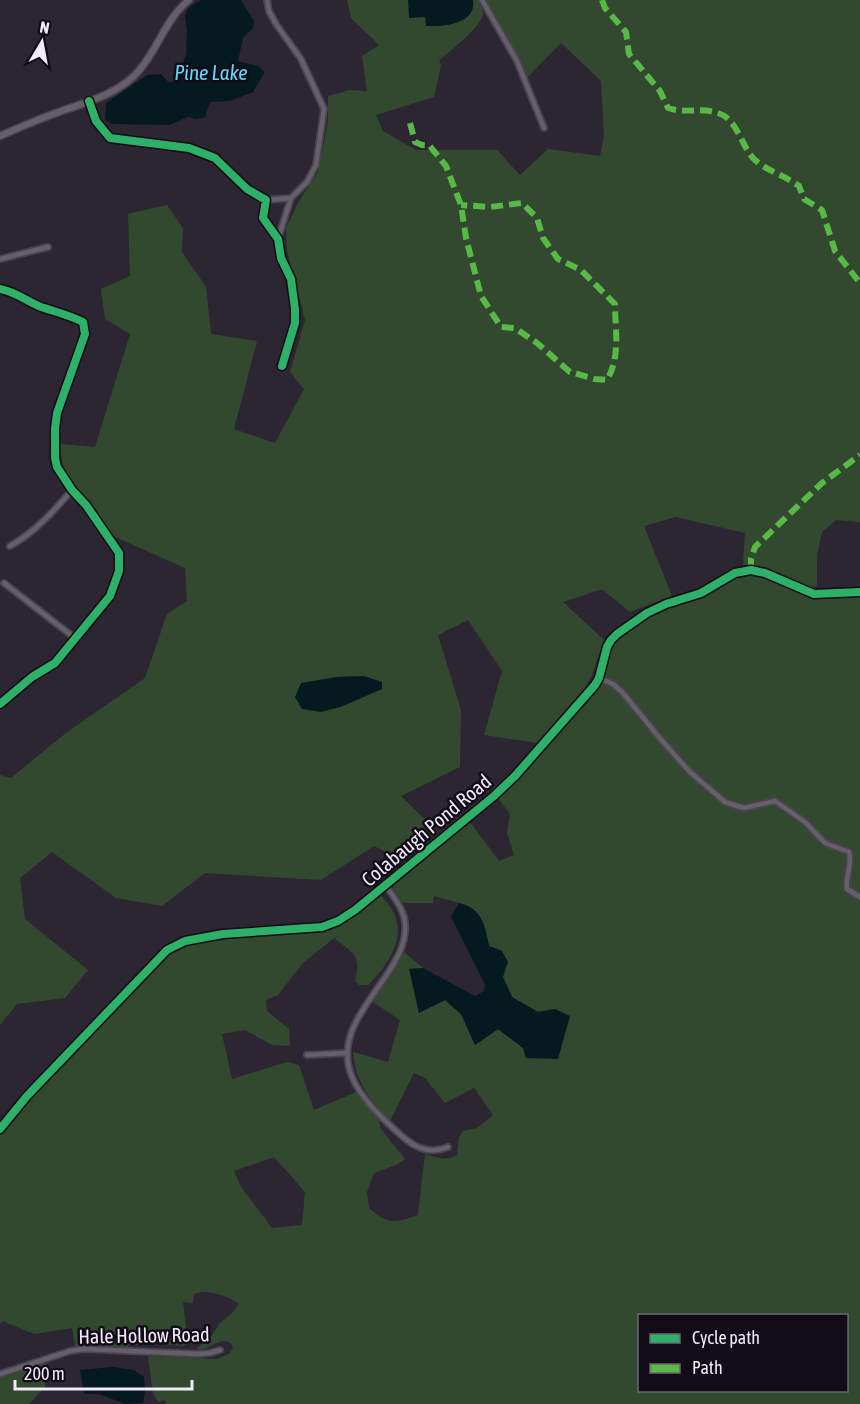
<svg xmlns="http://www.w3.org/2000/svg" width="860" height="1404" font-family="'Asap Condensed',sans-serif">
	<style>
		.green { fill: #33492f; fill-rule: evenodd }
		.water { fill: #051921 }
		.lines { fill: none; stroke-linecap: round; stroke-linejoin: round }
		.minor-casing { stroke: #49444f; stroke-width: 8 }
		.tertiary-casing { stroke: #49444f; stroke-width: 9 }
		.minor { stroke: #645f69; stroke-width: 4.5 }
		.tertiary { stroke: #645f69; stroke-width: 6 }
		.quiet { stroke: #58b947; stroke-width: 6; stroke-dasharray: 12 6; stroke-linecap: butt }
		.cycleway-casing { stroke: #120c17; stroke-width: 11 }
		.cycleway { stroke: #2db169; stroke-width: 8 }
		.labels { text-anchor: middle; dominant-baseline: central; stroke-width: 5; stroke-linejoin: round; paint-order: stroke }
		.street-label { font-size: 20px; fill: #f1eafa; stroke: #120c17 }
		.water-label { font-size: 21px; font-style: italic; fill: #63d7f9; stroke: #120c17 }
	</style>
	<rect width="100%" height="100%" fill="#2c2632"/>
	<path class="green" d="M347,0H477C480,4 483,9 483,14C482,26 449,52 439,61L441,65L434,97L376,115L383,131L416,150H497L520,175L548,149L600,156L604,137L601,81L561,43L527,78L486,0H860V522L836,520L822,532L817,555V586L809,588L765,567L743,565L745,533L676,517L644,526L672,596L630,612L602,589L563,602L604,640L592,675L584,689L537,743L484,735L502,671L468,620L438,635L461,710L460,767L401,796L438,832L402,860L374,846L321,880L205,873L162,906L116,898L52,852L20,878L25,919L88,970L65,998L17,1004L0,1025V775L11,778L66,733L145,678L167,614L187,601L185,568L111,535L63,470L60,444L95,447L130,334L105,319L101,289L130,276L128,214L167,205L183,228L182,252L206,287L211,334L257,341L234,429L275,443L304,389L290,372L305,320L287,251L286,228L299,201L318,172L328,122V96L349,90L367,91L362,56L379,45L351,18ZM364,676L382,683V689L340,707L337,677Z
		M748,573C769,572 788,592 809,596C825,600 843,597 860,595V1404H166L165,1400L158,1402L153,1394L148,1356L217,1359L229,1354L233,1348L231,1343C216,1336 211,1352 196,1349L213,1334L219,1324L232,1313L239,1304C229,1296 206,1288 194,1294L193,1303L183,1302L188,1344L182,1346L163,1344V1341C154,1335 147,1337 138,1341V1345H129L128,1347L75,1346L72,1328L34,1334L3,1321L0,1324V1135L25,1103L66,1058L109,1018L160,959C195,934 243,935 285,933C301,933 316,934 331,928C350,921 365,907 380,895C413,925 395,958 368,985H359L355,981C362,955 353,953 334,938L302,964L278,995L266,1000L267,1011L289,1029L290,1046L272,1045L245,1030L222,1034L232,1079L287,1062L299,1065L314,1110L356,1092L378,1118L381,1129L405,1159L396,1165L374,1173L367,1192L369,1208C387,1225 396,1223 418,1215L425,1154C436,1157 446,1162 457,1155L459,1137L463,1131L477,1128L493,1115L474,1088L445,1103L425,1078L414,1073L390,1121C371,1101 355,1081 353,1052L388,1062L400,1020L373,1002L404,952L423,968L410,969L419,1013L445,1000L461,1014L475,1045L498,1029L523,1048L555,1009L538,1012L512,997L503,977L502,951L489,946C481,904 472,907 434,896L433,903H403L393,888V884L449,836L470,822L499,861L514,855L507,833L510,814L498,798L600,685L610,647L615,640L656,612L671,605L705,597L730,578ZM274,1157L305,1192L302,1225L272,1228L241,1187L234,1171ZM640,1316H846V1390H640Z
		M47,1362L45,1387L29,1404H0V1378Z"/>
	<path class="water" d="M201,0H241L254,21L253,28L243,38L238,61L258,66L265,72L253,92L230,101L210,102L205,117L197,119L188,117L169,125L111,124L105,119L106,103L147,75L161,74L169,83L177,80L186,54L187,31L185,15L189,7Z
		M408,0H473C477,24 443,27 426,26L425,17L409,18Z
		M364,676L382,682V689L340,707L321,712L302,709L295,697L301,683L337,677Z
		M459,903C482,908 485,925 489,946L502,951L508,962L503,977L512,997L538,1012L555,1009L570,1016L558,1059L526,1058L523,1048L498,1029L475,1045L461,1014L445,1000L419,1013L409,969L423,968L475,996L484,991L485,985L451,917Z
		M113,1367L134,1370L144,1377L145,1392L143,1403L125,1404L99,1394H84L80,1370Z"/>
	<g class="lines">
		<g class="minor-casing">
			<path id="minor" d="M267,0L269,11L276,24L301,59L324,109L316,165L307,182L291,198L278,239
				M482,0L517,61L544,128
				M89,101L96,121L110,138L189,148L215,158L247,189L266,200L263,218L278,239L281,258L291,279L295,309V323L282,366
				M266,200L291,198
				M0,259L48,247
				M0,289C16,292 26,301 41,307C56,312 69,315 83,322L85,334L57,413L55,429V458L57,467L72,490L86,505L119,553V571L110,596L55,663L32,677L0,704
				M10,546C34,533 54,511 72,490
				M4,583L76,639
				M599,678L613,684L623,693L658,736L689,771L725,802L744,808L775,801L805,822L825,843L849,852C853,862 845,877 847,889L860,897
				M386,886C393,896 401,905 404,917C417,972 326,1015 352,1077C361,1098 379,1115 395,1130C411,1145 426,1156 448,1147
				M307,1055L347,1053
				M0,1374L70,1351L84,1349L198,1354L210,1353L220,1350"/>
		</g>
		<g class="tertiary-casing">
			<path id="tertiary" d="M0,136C18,128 37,120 56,113C83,103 114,96 135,75C157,53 164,20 189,0
				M0,1129L27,1096L167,950L185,941L223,934L322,927L338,921L355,910L494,796L515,776L595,685L599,678L607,647L611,640L617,634L647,613L666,604L701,593L735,573L751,570L765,573L814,594L860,592"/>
		</g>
		<use href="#minor" class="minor"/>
		<use href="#tertiary" class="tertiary"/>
		<path class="quiet" d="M602,0L605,8L626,32L629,54L660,91L668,108C685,114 701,107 718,113C738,119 741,147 755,160C767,171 786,176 799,186L804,199L822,210L835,251L860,283
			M410,123L415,142L422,145H429L446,166L461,205L466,238L481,296L501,327L515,328L537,343L570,372L595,379L607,380C621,356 615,329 615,304L581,270L558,259L543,238L537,218L522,203L490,207L461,205
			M751,570V559L755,547L822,483L860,455"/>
		<g class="cycleway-casing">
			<path id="cycleway" d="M89,101L96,121L110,138L189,148L215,158L247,189L266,200L263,218L278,239L281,258L291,279L295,309V323L282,366
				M0,289C16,292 26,301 41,307C56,312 69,315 83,322L85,334L57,413L55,429V458L57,467L72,490L86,505L119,553V571L110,596L55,663L32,677L0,704
				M0,1129L27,1096L167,950L185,941L223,934L322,927L338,921L355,910L494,796L515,776L595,685L599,678L607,647L611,640L617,634L647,613L666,604L701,593L735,573L751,570L765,573L814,594L860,592"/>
		</g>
		<use href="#cycleway" class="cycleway"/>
	</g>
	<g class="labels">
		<g class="street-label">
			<text transform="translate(426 830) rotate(-40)">Colabaugh Pond Road</text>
			<text transform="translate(144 1335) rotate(-1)">Hale Hollow Road</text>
		</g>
		<g class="water-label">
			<text x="211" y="72">Pine Lake</text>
		</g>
	</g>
	<rect x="638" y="1314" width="210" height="78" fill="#120c17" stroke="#6b6572" stroke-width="1.5"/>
	<rect x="650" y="1334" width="30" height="9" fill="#2db169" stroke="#6b6572" stroke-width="1.5"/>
	<text x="692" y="1344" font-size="18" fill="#f1eafa">Cycle path</text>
	<rect x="650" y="1364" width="30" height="9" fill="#58b947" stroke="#6b6572" stroke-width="1.5"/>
	<text x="692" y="1374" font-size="18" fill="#f1eafa">Path</text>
	<g transform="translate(42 42) rotate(10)" stroke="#120c17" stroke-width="4.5" paint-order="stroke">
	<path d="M0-4.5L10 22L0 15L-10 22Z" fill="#f1eafa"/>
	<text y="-9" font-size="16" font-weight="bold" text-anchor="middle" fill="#f1eafa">N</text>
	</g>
	<path d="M15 1380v9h177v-9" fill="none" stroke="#f1eafa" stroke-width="3"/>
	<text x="24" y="1380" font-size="18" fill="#f1eafa" stroke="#120c17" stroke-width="4.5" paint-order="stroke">200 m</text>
</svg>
